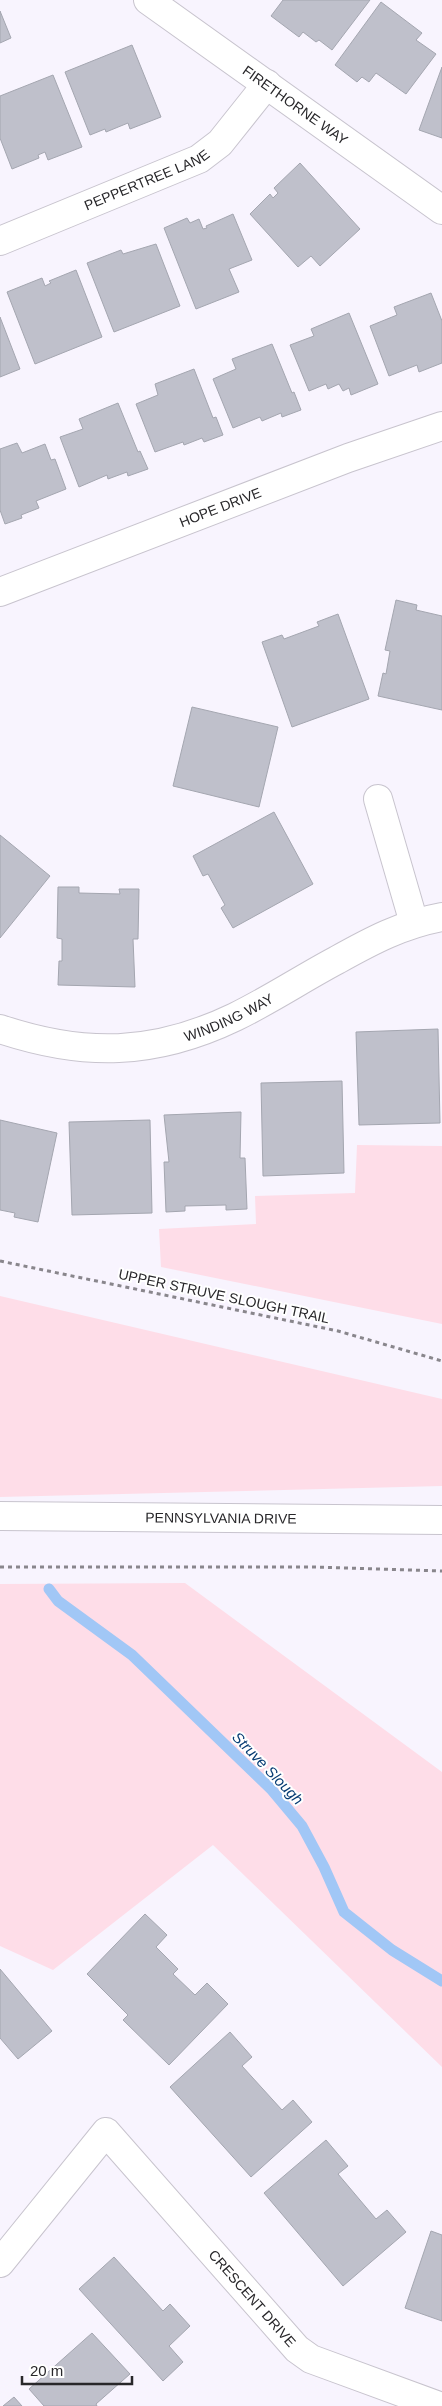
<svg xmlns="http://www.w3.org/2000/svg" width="442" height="2406" font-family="Arial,sans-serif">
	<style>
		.green { fill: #fedde8 }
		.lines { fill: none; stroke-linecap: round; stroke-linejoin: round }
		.stream { stroke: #a1c7f6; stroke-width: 11 }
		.building { fill: #bfc0cb; stroke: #a4a6b0 }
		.street-casing { stroke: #c8c4ce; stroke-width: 30 }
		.secondary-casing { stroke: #c8c4ce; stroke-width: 30 }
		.path { stroke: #89868c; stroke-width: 3; stroke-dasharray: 4 4; stroke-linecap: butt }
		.street { stroke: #fff; stroke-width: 28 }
		.secondary { stroke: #fff; stroke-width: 28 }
		.labels { text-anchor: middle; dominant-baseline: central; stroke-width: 4; stroke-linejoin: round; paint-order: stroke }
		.street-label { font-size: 14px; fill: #28272a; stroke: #fff }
		.water-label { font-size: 15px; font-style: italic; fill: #073c73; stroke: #fff }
	</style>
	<rect width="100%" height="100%" fill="#f8f4fe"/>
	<path class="green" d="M357,1145L442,1146V1324L161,1267L159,1229L256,1224L255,1196L355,1193Z
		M0,1296L442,1399V1486L0,1497Z
		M185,1583L442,1772V2067L213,1845L53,1970L0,1946V1584Z"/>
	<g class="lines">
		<path class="stream" d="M49,1589L58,1601L132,1655L271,1789L302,1826L324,1867L344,1912L392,1950L442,1981"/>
	</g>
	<path class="building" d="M283,0H370L332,50L319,40L316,42L303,32L299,37L271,16Z
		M381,2L422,33L416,40L436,54L406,94L376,73L369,82L362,77L357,82L335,65Z
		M0,11L11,38L0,43Z
		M132,45L161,117L130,129L128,123L106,132L105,129L90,135L65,72Z
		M442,67V138L419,130Z
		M53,75L82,147L48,160L45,152L38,155L39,158L12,169L0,138V96Z
		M300,163L360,229L320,266L311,256L298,267L250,214L270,194L273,198L278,193L274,188Z
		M233,214L252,260L229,269L239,292L196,309L164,228L187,218L190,223L199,219L203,229L207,228L206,226Z
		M156,244L180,306L114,332L87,263L121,250L123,254Z
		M76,270L102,337L35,364L7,292L42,278L45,286L51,283L49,281Z
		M431,293L442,321V363L419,372L417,365L389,376L370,326L397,315L394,307Z
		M349,313L378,384L351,395L349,388L343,391L339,384L328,389L326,384L309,391L290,345L314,336L311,329Z
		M0,317L20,369L0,377Z
		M272,344L292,393L294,392L301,410L282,417L281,413L262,421L260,417L233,428L213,379L236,369L232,359Z
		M194,369L213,418L216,417L223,435L204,442L202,438L184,445L183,442L155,452L136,404L158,395L155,384Z
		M118,403L138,452L140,451L148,469L128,476L127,472L108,479L107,475L79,487L60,437L83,429L79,419Z
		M17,443L22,453L45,444L51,460L55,459L66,489L36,501L39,508L21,515L22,518L5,524L0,510V449Z
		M396,600L417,605L416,610L442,616V710L378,696L383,673L386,674L390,651L385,650Z
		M338,614L369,699L292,727L262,642L282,635L284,639L319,626L317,622Z
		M192,707L278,727L259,807L173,786Z
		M274,812L313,884L233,928L221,908L225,905L208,874L203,876L193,856Z
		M0,835L50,876L0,938Z
		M58,887H79V893L120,894L119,889H139L138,939H133L135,987L58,985L59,961H62V939L57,938Z
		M438,1029L440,1123L359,1125L356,1032Z
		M342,1081L344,1173L263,1176L261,1083Z
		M241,1112L240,1158H245L247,1209L226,1210V1205L185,1206V1211L166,1212L164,1162H169L164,1115Z
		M0,1120L57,1133L38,1222L14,1217L15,1213L0,1210Z
		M150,1120L152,1213L72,1215L69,1122Z
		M145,1914L167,1935L156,1947L178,1969L173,1974L195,1995L207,1983L228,2004L169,2065L123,2020L128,2015L87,1974Z
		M0,1969L52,2031L18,2059L0,2038Z
		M230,2032L252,2057L242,2066L282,2110L293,2100L312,2122L251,2177L170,2087Z
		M326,2140L348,2166L338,2174L376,2219L387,2210L406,2232L343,2286L264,2193Z
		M431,2231L442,2235V2321L405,2308Z
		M114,2257L163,2311L170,2304L190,2326L169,2346L183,2362L163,2381L79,2289Z
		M92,2333L130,2374L96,2404L97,2406H44L29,2389Z
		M14,2397L22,2406H3Z"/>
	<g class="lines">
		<g class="street-casing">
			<g id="street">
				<path id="s1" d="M148,0L442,210"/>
				<path id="s2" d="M0,241L199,159L220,143L267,84"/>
				<path id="s3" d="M0,592L348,458L442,426"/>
				<path d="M378,799L414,923"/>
				<path id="s4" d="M0,1029C84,1057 154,1056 235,1017C270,1000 303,978 337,960C371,941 403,924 442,917"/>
				<path id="s5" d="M0,2263L106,2132L297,2349L311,2359L439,2406"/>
			</g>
		</g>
		<g class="secondary-casing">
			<g id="secondary">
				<path id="s6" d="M0,1516L442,1520"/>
			</g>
		</g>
		<path class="path" d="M0,1261L338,1331L442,1361
			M0,1567H312L442,1571"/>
		<use href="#street" class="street"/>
		<use href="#secondary" class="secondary"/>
	</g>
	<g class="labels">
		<g class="street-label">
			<text stroke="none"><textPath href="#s1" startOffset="181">FIRETHORNE WAY</textPath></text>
			<text stroke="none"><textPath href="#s2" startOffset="159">PEPPERTREE LANE</textPath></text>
			<text stroke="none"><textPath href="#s3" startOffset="236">HOPE DRIVE</textPath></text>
			<text stroke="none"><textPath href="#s4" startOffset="236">WINDING WAY</textPath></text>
			<text transform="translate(224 1296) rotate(12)">UPPER STRUVE SLOUGH TRAIL</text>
			<text stroke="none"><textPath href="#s6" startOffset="221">PENNSYLVANIA DRIVE</textPath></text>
			<text stroke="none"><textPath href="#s5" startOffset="390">CRESCENT DRIVE</textPath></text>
		</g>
		<g class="water-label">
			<text transform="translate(268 1768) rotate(46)">Struve Slough</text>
		</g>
	</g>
	<path d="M22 2376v8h110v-8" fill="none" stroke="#28272a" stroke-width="2.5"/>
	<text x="30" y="2376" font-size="15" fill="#28272a" stroke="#ffffff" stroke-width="4" paint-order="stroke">20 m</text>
</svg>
